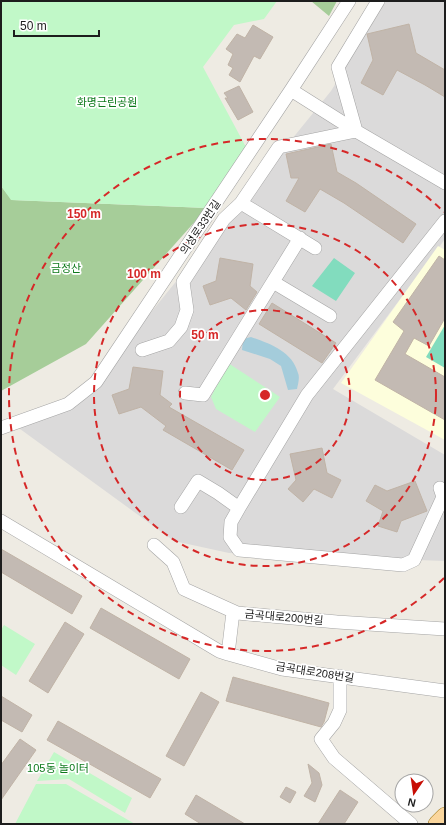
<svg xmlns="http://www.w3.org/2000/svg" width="446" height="825" font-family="Helvetica,'Noto Sans KR',sans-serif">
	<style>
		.residential { fill: #dbdada }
		.education { fill: #fdfedc }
		.forest { fill: #a6cd99 }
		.park { fill: #c1f8c8 }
		.pitch { fill: #82dcbe }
		.water { fill: #a4ccdb }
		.building { fill: #c3bab3; stroke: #c0b3a6 }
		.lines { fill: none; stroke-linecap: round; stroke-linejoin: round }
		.minor-casing { stroke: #a4a4a4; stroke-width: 14 }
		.major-casing { stroke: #946b03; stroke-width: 18 }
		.minor { stroke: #fff; stroke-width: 13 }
		.major { stroke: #fad69d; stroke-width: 17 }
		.ring { fill: none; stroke: #d62828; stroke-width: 2; stroke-dasharray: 7 5 }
		.labels { text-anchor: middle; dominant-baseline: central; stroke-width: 3.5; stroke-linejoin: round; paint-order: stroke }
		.park-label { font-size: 11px; fill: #0d791b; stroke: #fff }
		.street-label { font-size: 11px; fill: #1d1d1d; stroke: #fff }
		.centre { fill: #d62828; stroke: #fff; stroke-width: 2 }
		.ring-label { font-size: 12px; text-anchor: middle; font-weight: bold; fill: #d62828; stroke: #fff; stroke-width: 3.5; stroke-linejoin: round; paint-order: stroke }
	</style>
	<rect width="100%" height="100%" fill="#eeebe3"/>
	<path class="residential" d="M386,1H445V239L333,389L445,455V561L229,553L174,541L16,426L87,391L331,91Z"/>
	<path class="education" d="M438,246L445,250V440L341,383Z"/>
	<path class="forest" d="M311,1H337L329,16Z
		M1,186L12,200L207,208L86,344L1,391Z"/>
	<path class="park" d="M1,1H277L264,19L234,25L203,67L247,149L207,208L11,200L1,186Z
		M228,363L280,397L255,432L216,409L211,397Z
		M4,625L35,644L16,675L1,665V630Z
		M54,752L132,798L125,813L69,779L37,781Z
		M36,784H66L135,824H15Z"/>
	<path class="pitch" d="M334,258L355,273L336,301L312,286Z
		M445,325V368L426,357Z"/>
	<path class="water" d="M251,337C270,344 292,351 298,373C300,377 298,384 297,389L288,390L281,366L270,359L242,350L243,339Z"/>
	<path class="building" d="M409,24L416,53L445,70V97L425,85L397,70L383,95L361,83L373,60L367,34Z
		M253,25L273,37L260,59L254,56L240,82L229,75L233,68L228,65L233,54L226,49L237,34L245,38Z
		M239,86L253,112L238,120L225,98H228L224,93Z
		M331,144L337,172L356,183L416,224L403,243L344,203L320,189L305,212L286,201L299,178H291L286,154Z
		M439,256L445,260V318L429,346L414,338L405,354L445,377V420L375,380L404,331L393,322Z
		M220,258L253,264L250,286L257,292L246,310L231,298L210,305L203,286L216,281Z
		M272,303L336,343L322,363L259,324Z
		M133,367L163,371L160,395L172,404L169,407L244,450L232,470L163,430L166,426L141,407L119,414L112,395L129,389Z
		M322,448L327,473L341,480L332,498L314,489L303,502L288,489L296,480L290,454Z
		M415,481L427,511L401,521L397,532L378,526L383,511L366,501L375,485L387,491Z
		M1,549L82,596L72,614L1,572Z
		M101,608L190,659L179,679L90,628Z
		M65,622L84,634L48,693L29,681Z
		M233,677L329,703L324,722L321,727L226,701Z
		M201,692L219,702L184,766L166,756Z
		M1,696L32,715L22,732L1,720Z
		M58,721L161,779L150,798L47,740Z
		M20,739L36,750L1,800V765Z
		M308,764L319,773L322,785L315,802L304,796L312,783Z
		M286,787L296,792L290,803L280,797Z
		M340,790L358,802L344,824H318Z
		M196,795L245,824H201L185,814Z"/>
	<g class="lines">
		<g class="minor-casing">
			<path id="minor" d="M291,90L356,131L445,183
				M241,203L315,248
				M273,282L330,316
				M142,350L169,341L181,327L187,310L183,282L224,219L241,203L279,147L356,131L338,67L378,1
				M185,393L203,395L300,238
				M1,428L68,404L96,382L291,90L349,1
				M181,507L198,481L218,493L239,508L307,395L445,221
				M239,508L231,522L230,537L239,550L403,565L414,560L443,497L440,488
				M1,521L219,651L228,654
				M154,545L173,562L184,589L237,613L337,622L445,629
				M233,612L228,654L282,669L445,691
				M340,676V710L334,723L321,739L334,758L411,824"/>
		</g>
		<g class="major-casing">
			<path id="major" d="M437,824L445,816"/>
		</g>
		<use href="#minor" class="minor"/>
		<use href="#major" class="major"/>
	</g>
	<g class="ring">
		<circle cx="265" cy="395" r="85"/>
		<circle cx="265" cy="395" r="171"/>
		<path d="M444 578A256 256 0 1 1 444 212"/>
	</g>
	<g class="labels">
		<g class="park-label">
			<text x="107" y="102">화명근린공원</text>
			<text x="66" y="268">금정산</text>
			<text x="58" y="768">105동 놀이터</text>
		</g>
		<g class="street-label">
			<text transform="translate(200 227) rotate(-56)">의성로33번길</text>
			<text transform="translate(284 617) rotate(5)">금곡대로200번길</text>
			<text transform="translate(315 672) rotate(9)">금곡대로208번길</text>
		</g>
	</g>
	<circle cx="265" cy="395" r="6" class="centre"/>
	<g class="ring-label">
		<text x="84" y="218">150 m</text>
		<text x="144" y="278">100 m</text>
		<text x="205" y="339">50 m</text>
	</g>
	<rect width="446" height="825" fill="none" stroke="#1d1d1d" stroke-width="4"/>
	<g transform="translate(414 793) rotate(193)"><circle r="19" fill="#ffffff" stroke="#a5a5a5"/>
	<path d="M0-3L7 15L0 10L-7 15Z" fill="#c70d04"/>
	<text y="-6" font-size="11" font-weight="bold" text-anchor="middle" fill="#1d1d1d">N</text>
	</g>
	<path d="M14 30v6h85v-6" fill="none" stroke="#1d1d1d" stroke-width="2"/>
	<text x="20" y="30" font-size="12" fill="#1d1d1d" stroke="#ffffff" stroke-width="3" paint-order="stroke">50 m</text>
</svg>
